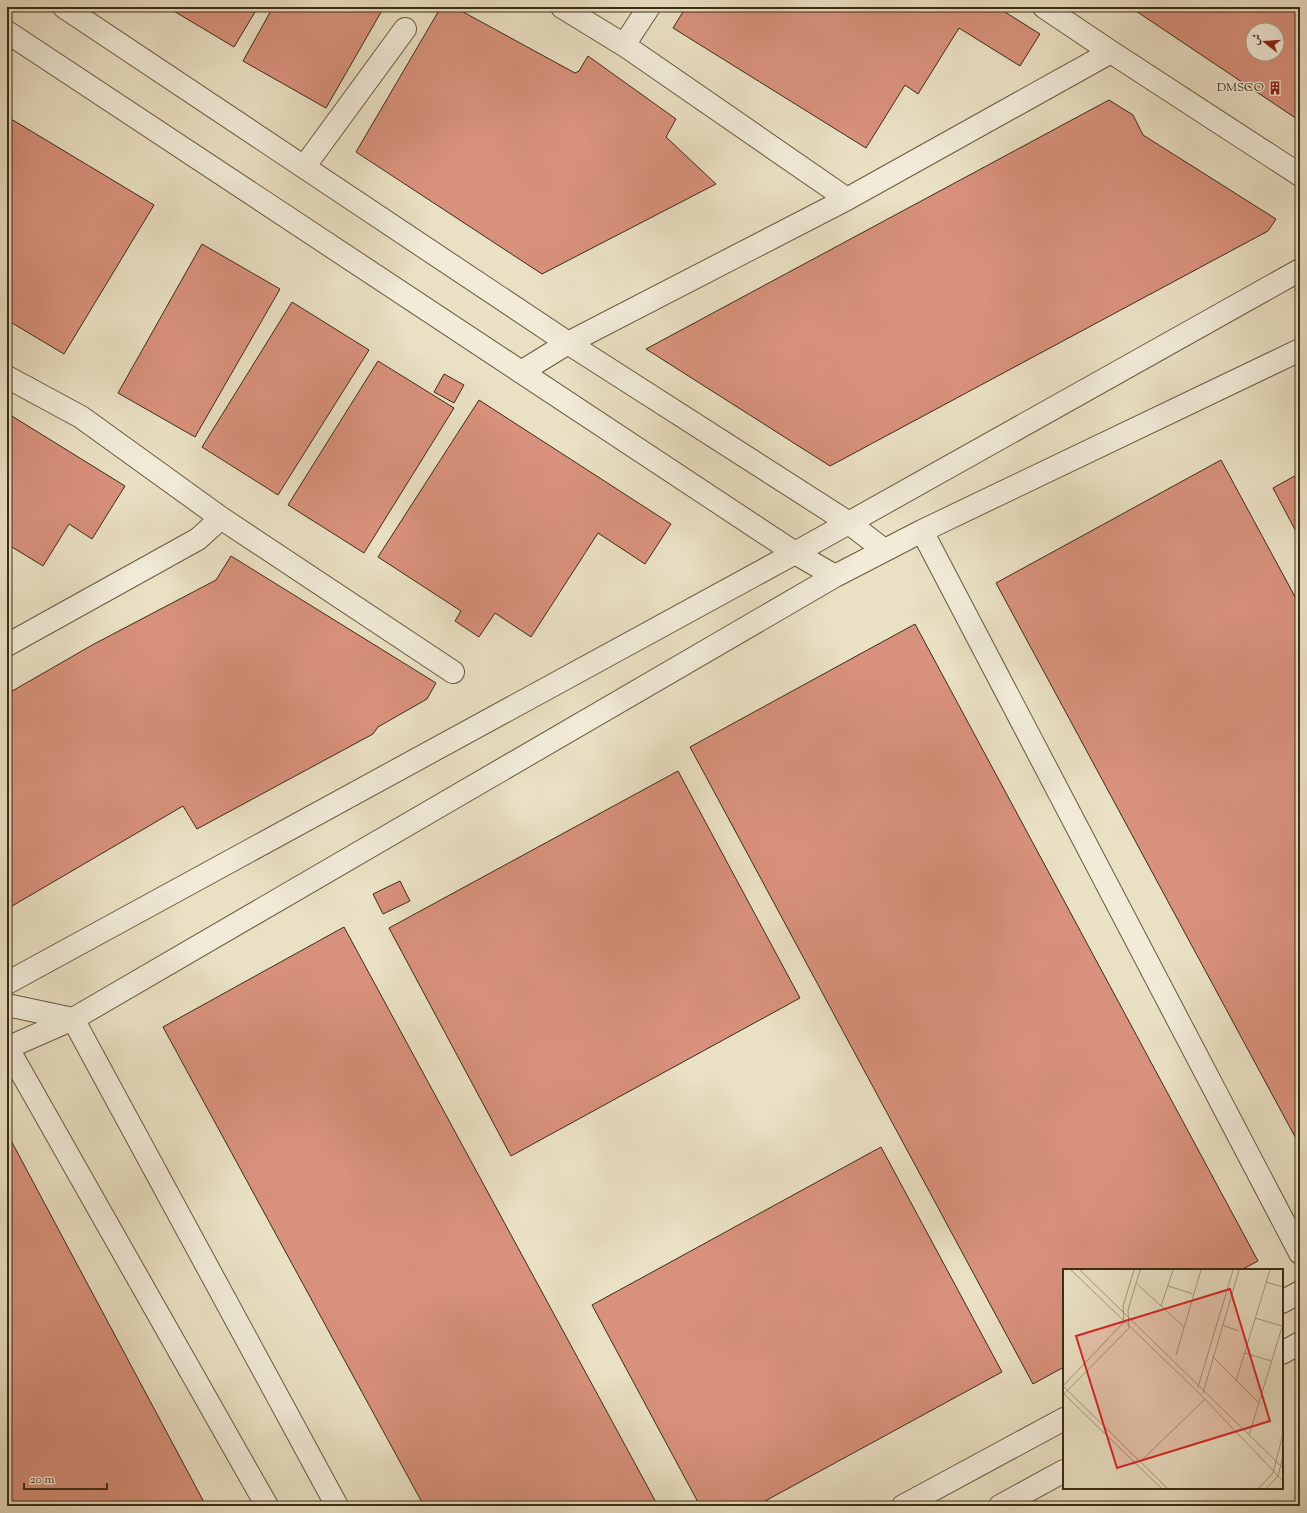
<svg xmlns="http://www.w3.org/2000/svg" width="1307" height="1513" font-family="'Sorts Mill Goudy',Amiri,serif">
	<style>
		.building { fill: #d8917c; stroke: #3c2c15; fill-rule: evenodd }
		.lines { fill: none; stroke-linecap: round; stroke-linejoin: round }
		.minor-casing { stroke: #685940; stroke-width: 24 }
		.minor { stroke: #f1ebd8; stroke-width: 22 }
		.labels { text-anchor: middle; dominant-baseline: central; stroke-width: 3; stroke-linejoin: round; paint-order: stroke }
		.poi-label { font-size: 12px; fill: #3c2c15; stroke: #f1ebd8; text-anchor: end }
		.inset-road { fill: none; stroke: #a4987d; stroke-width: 1 }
		.view { fill: #d62828; fill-opacity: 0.15; stroke: #d62828; stroke-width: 2 }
		.inset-edge { fill: none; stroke: #3c2c15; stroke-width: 2 }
	</style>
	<rect width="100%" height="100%" fill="#eae0c3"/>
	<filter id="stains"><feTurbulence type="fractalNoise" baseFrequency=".005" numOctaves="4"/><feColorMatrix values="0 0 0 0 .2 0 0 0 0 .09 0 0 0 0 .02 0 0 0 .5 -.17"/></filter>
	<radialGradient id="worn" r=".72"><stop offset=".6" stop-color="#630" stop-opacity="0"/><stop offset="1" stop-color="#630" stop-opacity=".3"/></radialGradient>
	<path class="building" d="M167,7H258L234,47Z
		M273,7H384L326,108L243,61Z
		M441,7H454L575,73L579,71L588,56L676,119L666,137L716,184L542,274L356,152Z
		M686,7H997L1040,34L1020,66L959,28L918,94L905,85L866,148L673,28Z
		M1130,7H1300V121ZM1253,30H1277V54H1253Z
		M1109,100L1133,115L1143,135L1276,219L1268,231L830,466L646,349Z
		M11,119L154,205L64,354L7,320V125Z
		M202,244L280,289L195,437L118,393Z
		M292,302L369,350L278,495L202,447Z
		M378,361L454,408L364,553L288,505Z
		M444,374L464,385L454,403L434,392Z
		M479,400L671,524L645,564L598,533L531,637L495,613L479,637L455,621L461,611L378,557Z
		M7,413L125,486L92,539L69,524L43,566L7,544Z
		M1221,460L1300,606V1146L996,583Z
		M1300,473V539L1273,488Z
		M231,556L436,683L427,699L378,727L373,734L197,829L183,806L7,909V694L94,644L216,580Z
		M915,624L1258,1261L1241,1270H1064V1367L1033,1384L690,747Z
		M678,771L800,998L511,1156L389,928Z
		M400,881L410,901L383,914L373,894Z
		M344,927L658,1506H424L163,1027Z
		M7,1133L206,1506H7Z
		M881,1147L1002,1372L756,1506H700L592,1305Z"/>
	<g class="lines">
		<g class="minor-casing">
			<path id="minor" d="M64,7L568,343L849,523L884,550
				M562,7L624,45L847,199
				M1044,7L1111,52L1300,175
				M7,32L795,553L835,576
				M624,45L649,7
				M304,167L405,29
				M521,372L568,343L847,199L1111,52
				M7,377L81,417L221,518L453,672
				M922,531L1300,1253
				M7,645L198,539L221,518
				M7,983L795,553L1300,270
				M7,1005L73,1019L337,1506
				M7,1047L267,1506
				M7,1048L73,1019L835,576L922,531L1300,350
				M1282,1302L1300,1292
				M1282,1353L1300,1343
				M903,1506L1064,1419
				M1000,1506L1064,1471"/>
		</g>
		<use href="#minor" class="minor"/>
	</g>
	<defs>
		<g id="building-bare" transform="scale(1.08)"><path d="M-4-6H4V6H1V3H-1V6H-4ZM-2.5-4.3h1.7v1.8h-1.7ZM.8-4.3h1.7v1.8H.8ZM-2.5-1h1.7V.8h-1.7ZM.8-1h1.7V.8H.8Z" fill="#8f2418" stroke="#f1ebd8" stroke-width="2.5" paint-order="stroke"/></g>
	</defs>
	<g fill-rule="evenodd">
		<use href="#building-bare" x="1275" y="88"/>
	</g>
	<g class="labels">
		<g class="poi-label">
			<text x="1264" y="88">DMSCO</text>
		</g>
	</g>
	<g transform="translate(1063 1269)">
		<rect width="220" height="220" fill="#eae0c3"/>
		<path class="inset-road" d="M8,1L134,122L220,212M17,1L220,199M203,13L220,18M73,14L121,58M105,17L130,25M98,37L110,1M192,49L219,57M159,56L176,62M182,84L208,92M113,86L138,1M149,87L196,134M173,112L207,1M0,117L104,219M0,117L61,53L60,37L71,1M135,118L170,1M0,124L98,219M140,124L176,1M0,126L66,59L65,41L77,1M186,166L220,55M77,193L142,130M196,219L210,204L220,165M204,219L215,207L220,187"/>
		<path class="view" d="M167,20L207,152L54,199L13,67Z"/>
		<rect width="220" height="220" class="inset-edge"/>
	</g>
	<rect width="1307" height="1513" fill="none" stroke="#eae0c3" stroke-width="24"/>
	<rect x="8" y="8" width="1291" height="1497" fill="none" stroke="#3c2c15" stroke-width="2"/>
	<rect x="12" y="12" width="1283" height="1489" fill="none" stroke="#3c2c15"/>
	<g transform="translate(1265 42) rotate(287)"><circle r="19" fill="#f1ebd8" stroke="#a99f8a"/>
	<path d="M0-3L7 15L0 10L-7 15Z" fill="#8f2418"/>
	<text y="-6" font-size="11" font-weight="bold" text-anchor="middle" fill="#3c2c15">ش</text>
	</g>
	<path d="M24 1483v6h83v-6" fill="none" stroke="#3c2c15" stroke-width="2"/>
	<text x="30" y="1483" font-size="12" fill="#3c2c15" stroke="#f1ebd8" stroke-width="3" paint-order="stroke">20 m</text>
	<rect width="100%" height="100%" filter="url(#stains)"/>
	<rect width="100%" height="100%" fill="url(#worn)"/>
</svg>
